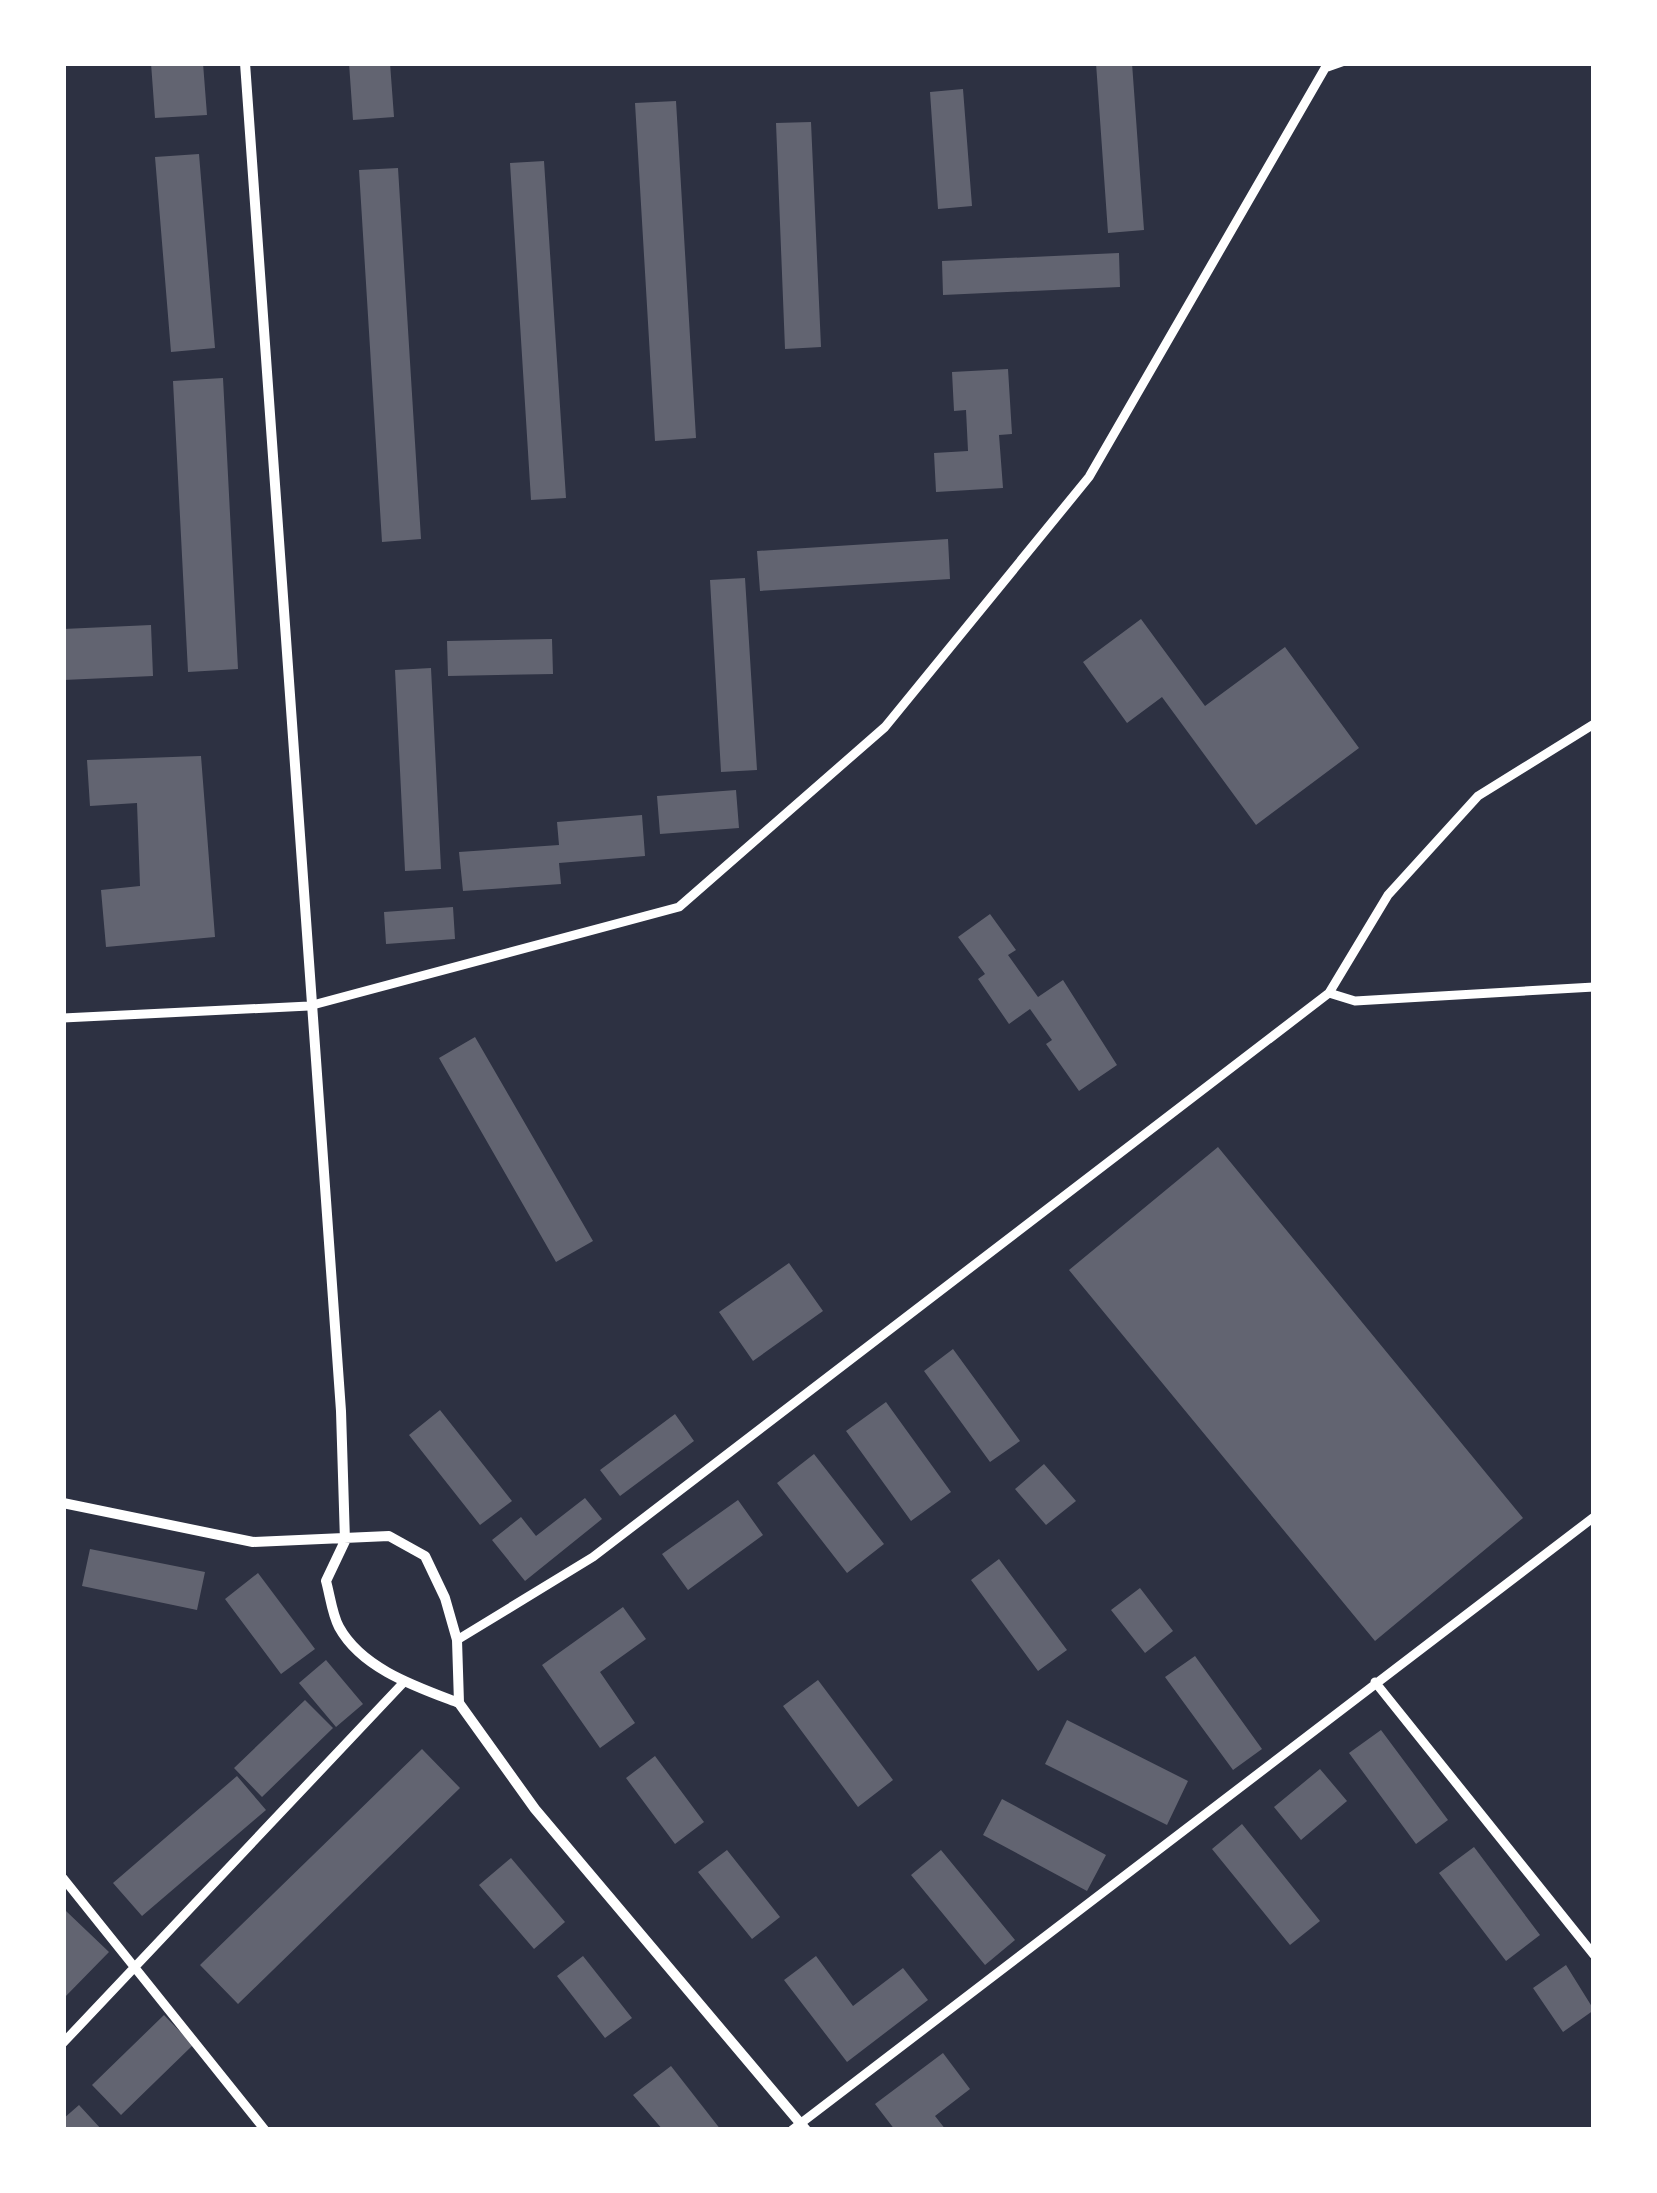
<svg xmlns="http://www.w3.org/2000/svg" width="1657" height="2193" font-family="'Golos Text',sans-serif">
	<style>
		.building { fill: #626471 }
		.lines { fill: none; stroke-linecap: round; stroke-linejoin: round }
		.service { stroke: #fff; stroke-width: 4.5 }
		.minor { stroke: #fff; stroke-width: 9 }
		.tertiary { stroke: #fff; stroke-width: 10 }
	</style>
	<rect width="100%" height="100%" fill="#2d3142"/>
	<path class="building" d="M151,63H203L207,115L155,118Z
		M349,63H390L394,117L353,120Z
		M1096,63H1132L1144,230L1108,233Z
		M963,89L972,206L938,209L930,92Z
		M676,101L696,438L655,441L635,103Z
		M811,122L821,347L785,349L776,123Z
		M199,154L215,348L171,352L155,157Z
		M544,161L566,498L531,500L510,163Z
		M398,168L421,539L382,542L359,170Z
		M1119,253L1120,287L943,295L942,261Z
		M1008,369L1012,434L999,435L1003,488L936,492L934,453L968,451L966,410L954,411L952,372Z
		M223,378L238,669L188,672L173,381Z
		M948,539L950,579L760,591L757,551Z
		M745,578L757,770L721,772L710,580Z
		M1141,619L1205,706L1285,647L1359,748L1256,825L1162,697L1127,723L1083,662Z
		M151,625L153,676L63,680V629Z
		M552,639L553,674L448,676L447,641Z
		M431,668L441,869L405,871L395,670Z
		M201,756L215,937L106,947L101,890L140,886L137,803L90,806L87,760Z
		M736,790L739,828L660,834L657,796Z
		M642,815L645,856L559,863L561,884L463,891L459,852L559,845L557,822Z
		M453,907L455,939L386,944L384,912Z
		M990,914L1016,950L1008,955L1038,997L1063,980L1117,1065L1079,1091L1046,1044L1052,1040L1030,1009L1009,1024L978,979L985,974L958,937Z
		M475,1037L593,1241L556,1262L439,1058Z
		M1218,1147L1523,1518L1375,1641L1069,1270Z
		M789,1263L823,1311L753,1361L719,1312Z
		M953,1349L1020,1441L990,1462L924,1371Z
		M886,1402L951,1492L911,1521L846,1431Z
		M440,1410L512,1501L480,1525L409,1435Z
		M675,1414L694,1441L620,1496L600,1470Z
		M814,1454L884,1544L847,1573L777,1483Z
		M1044,1464L1076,1501L1046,1525L1015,1489Z
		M585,1498L602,1519L525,1581L492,1540L521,1517L536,1536Z
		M738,1500L763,1535L688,1590L662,1554Z
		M90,1549L205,1572L197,1610L82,1586Z
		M999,1559L1067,1650L1038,1671L971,1580Z
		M258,1573L315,1649L281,1674L225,1599Z
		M1140,1588L1173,1631L1145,1653L1111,1610Z
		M623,1607L646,1639L600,1672L635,1723L600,1748L542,1665Z
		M1195,1656L1262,1749L1233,1770L1165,1677Z
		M326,1660L363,1704L336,1727L299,1683Z
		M818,1680L893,1780L858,1807L783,1706Z
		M305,1700L333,1728L262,1797L234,1768Z
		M1067,1720L1188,1781L1167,1825L1045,1764Z
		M1381,1730L1448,1820L1416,1844L1349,1753Z
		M422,1749L460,1788L238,2004L200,1965Z
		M655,1756L704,1822L675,1844L626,1778Z
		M1320,1769L1347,1801L1301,1840L1274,1807Z
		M237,1776L266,1810L142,1916L113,1883Z
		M1002,1799L1106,1855L1087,1891L983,1835Z
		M1242,1824L1320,1921L1290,1945L1212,1849Z
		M1474,1847L1540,1935L1506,1961L1439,1873Z
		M727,1850L780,1917L752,1939L698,1872Z
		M941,1850L1015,1940L985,1965L911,1875Z
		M511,1858L565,1922L534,1949L479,1885Z
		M66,1911L109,1952L63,1999V1914Z
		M583,1956L632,2018L605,2038L557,1976Z
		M816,1956L853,2006L903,1968L928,2000L847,2062L784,1980Z
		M1566,1965L1594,2010L1563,2032L1533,1988Z
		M164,2015L193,2045L121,2115L92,2085Z
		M943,2053L970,2089L935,2116L946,2130H895L875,2104Z
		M671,2066L721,2130H663L633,2095Z
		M79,2105L102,2130H63V2119Z"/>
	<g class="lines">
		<path class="service" d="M1329,69L1346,63"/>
		<path class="minor" d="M1329,993L1355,1001L1594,987
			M63,1018L309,1006L679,907L885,727L1089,477L1328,63
			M457,1640L593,1557L1329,993L1388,895L1478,796L1594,724
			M1375,1682L1594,1955
			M63,1878L265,2130
			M63,2043L404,1682
			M792,2130L1594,1517"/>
		<path class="tertiary" d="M63,1503L253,1542L389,1536L425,1556L445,1598L457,1640L459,1703C417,1687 362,1669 339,1627C332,1614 330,1595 326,1581L345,1541L341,1411L245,63
			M459,1703L535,1809L806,2130"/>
	</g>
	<rect width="1657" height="2193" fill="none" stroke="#ffffff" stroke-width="132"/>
</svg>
